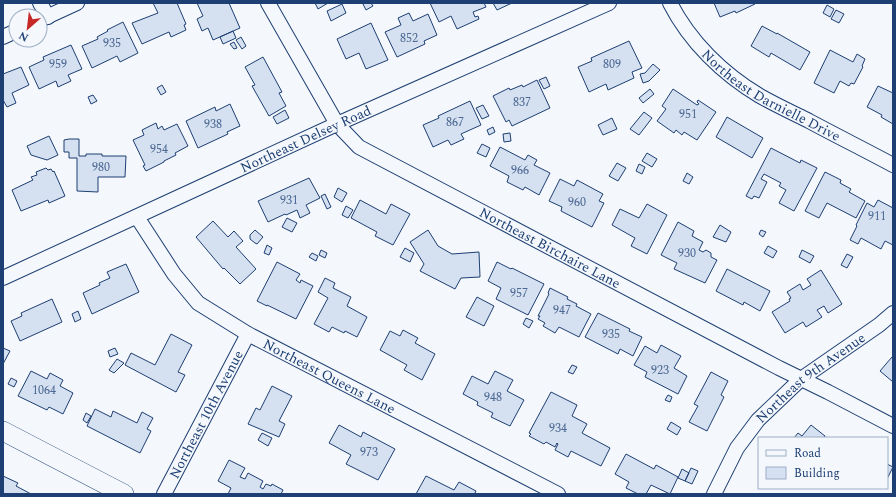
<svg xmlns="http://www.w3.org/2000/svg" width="896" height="497" font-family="Spectral,serif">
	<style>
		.building { fill: #d5e0f0; stroke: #1d3f73 }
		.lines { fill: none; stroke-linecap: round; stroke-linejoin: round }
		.street-casing { stroke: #1d3f73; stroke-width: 16 }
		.secondary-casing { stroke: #1d3f73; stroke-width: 20 }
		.street { stroke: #f4f7fb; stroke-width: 14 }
		.secondary { stroke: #f4f7fb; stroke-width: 19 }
		.labels { text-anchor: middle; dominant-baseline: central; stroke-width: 3; stroke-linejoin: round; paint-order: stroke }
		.number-label { font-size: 12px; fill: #4b6792 }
		.street-label { font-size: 14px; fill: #1d3f73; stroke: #f4f7fb }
	</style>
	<rect width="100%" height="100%" fill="#f4f7fb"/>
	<path class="building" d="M153,3H177L186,24L184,25L186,30L171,37L169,32L142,44L132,23L158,13Z
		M197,3H229L240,28L213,40L208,28L202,31L197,19L203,16Z
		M315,3H328L318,9Z
		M366,3H371L373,6L366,10L363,4Z
		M430,3H484L486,7L473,12L475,17L478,16L479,19L457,29L451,16L439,22Z
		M493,3H512L497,10Z
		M714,3H754L755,4L736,13L735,11L720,17Z
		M342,4L346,13L331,21L327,11Z
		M827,5L834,9L830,17L823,13Z
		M836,10L844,14L839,23L831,19Z
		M409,13L413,21L428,14L437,35L424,41L425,44L397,57L385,32L401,25L398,18Z
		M123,22L138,53L120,62L117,56L92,68L82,46L98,39L97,37L108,31L107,30Z
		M371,23L388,60L366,69L359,53L346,59L337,39Z
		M762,26L777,34V33L810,52L800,70L771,53L769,57L751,46Z
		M233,31L236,38L223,44L220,37Z
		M241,37L246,46L242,49L236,40Z
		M629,41L642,68L632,72L634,78L608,90L606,84L589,92L578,67L592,61L591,58Z
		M234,42L237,48L234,49L230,44Z
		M71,45L82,69L68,75L71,81L58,87L56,81L39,89L29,67L44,60L43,57Z
		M830,50L853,62L857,54L865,59L862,66L863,67L854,84L851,83L849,86L840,81L834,93L814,83Z
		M263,57L282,92L279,93L286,106L269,116L252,86L255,85L245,67Z
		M653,64L660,70L649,81L643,83L640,74L645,73Z
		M21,67L29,85L12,93L16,103L7,107L3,100V74Z
		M546,77L550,86L544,89L539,80Z
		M537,80L550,108L512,126L509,120L506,122L493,96L509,88L510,90L522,85L523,87Z
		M162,85L166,92L161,95L157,88Z
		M878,86L893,93V124L881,117L882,115L867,107Z
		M650,89L654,94L643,103L639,98Z
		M673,89L697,105L699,104L697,102L698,100L716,112L697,140L684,132L682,135L676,130L674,133L657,121L666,109L662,106Z
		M93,95L97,101L91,104L88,97Z
		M470,101L481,125L461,134L464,139L451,145L448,140L433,147L423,125L439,118L438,116Z
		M230,104L240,126L227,132L228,134L198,148L186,121L215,107L216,111Z
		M483,105L489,116L482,119L476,108Z
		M285,110L289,118L277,124L273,117Z
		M644,112L652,118L639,135L630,129Z
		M727,117L763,138L752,158L716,137Z
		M612,118L617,129L603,135L598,125Z
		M156,123L158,129L162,126L164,130L177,124L188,146L175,153L176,155L164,161V162L146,171L143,166L145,165L133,140L144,135L142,130Z
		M493,127L495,132L489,135L487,130Z
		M510,133L511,141L504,142L503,134Z
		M49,136L58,155L47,160L31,155L27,146Z
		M69,139H79V156H86V154H102V156H126L125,177H98V192L77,191V158H69V152H64V140Z
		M482,144L490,148L486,157L477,153Z
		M500,147L525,160L528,155L537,160L534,165L550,173L539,195L525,187L523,190L507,182L509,176L490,166Z
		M771,148L800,163L801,160L817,168L794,211L779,203L786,190L779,186L781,183L764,174L761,179L767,182L759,198L754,196L752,199L746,196Z
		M647,153L657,159L652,167L642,161Z
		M617,163L626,168L618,181L609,176Z
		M639,164L645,167L642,174L636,171Z
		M46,168L48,170L51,169L53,172L54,171L65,196L49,203L48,200L21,211L12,190L33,180L31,177L37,175L36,172Z
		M825,172L841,180L840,183L851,189L849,192L865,201L856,218L827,203L819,218L805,211Z
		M687,173L693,177L689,184L683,181Z
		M309,178L320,198L306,205L310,213L300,218L297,210L286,215L285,214L268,222L258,201Z
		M560,179L574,186L577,180L603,194L599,201L604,203L592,227L561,211L562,207L549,201Z
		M338,188L347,193L342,202L334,197Z
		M325,194L331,207L327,209L321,196Z
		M360,200L386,214L391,204L410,214L393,245L375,236L377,232L351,218Z
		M878,200L893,208V245L885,241L881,249L861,238L858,244L850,240L857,226L856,225L867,203L874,207Z
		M647,204L667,215L647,254L631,246L635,238L612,225L620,209L639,218Z
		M346,206L353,210L348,218L342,215Z
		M287,218L297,223L292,232L282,227Z
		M213,221L228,237L234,231L243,241L236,247L256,269L240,284L224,268L223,269L196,237Z
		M678,222L694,231L692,236L703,242L699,250L703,252L706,250L711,253V257L717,260L705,283L674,269L677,263L661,255Z
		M720,225L731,232L726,242L713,237Z
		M255,230L263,237L257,244L255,243L250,239V235Z
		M428,230L438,246L452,254L479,252L480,277L461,278L455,289L420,271L424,264L410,242Z
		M761,230L766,232L763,237L759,234Z
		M267,245L272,248L269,255L264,253Z
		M768,246L777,251L773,258L764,253Z
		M405,248L414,253L410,262L400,257Z
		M321,250L327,253L325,258L319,255Z
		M802,250L814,256L810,263L799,257Z
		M312,253L318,256L316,261L309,257Z
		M847,254L853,257L847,268L841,265Z
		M277,262L300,274L296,280L300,283L301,280L313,286L296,319L267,305V306L257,301Z
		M497,262L511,269L512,268L544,284L528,315L496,299L501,288L488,281Z
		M126,264L139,292L92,314L83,293L100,285L99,283L110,278L107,272Z
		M727,269L770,291L760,311L744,302L743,305L716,291Z
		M821,270L842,304L828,313L824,306L817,310L822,317L806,327L803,322L785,333L772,312L790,301L789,299L791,298L787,292L800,284L803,290L811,285L807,279Z
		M325,278L335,283L333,288L351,297L347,306L367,317L357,337L345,331L344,333L332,327L329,332L314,324L328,298L318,292Z
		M550,288L568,297L567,299L577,304L576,306L591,314L579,337L559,327L555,333L543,326L545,323L538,319L540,316H538L549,294L548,293Z
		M477,297L494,306L484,326L466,317Z
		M52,299L62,322L20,341L11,321L22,316L21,313Z
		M78,311L81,319L75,322L72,314Z
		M598,313L630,329L629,331L642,337L633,356L620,349L618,354L585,337Z
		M526,318L533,321L529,328L523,324Z
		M403,330L418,338L415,343L435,354L422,380L404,370L407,365L380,350L390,331L400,336Z
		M171,334L192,345L178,372L185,375L176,392L125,365L131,353L155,365Z
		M661,345L681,356L674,368L687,376L678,394L645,377L647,372L634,365L645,346L657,353Z
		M3,348L10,351L3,364Z
		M115,348L118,354L110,357L108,351Z
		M892,357L893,358V382L880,371Z
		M117,359L124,363L114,373L109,370Z
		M572,365L577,367L573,374L568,372Z
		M31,371L47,379L50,373L63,380L60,386L73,393L63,414L49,407L47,410L18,396Z
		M495,371L513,380L507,391L524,400L510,426L491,417L493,413L477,405L478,402L463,394L472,376L488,384Z
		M711,372L728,381L721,395L724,397L707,431L689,422L698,406L694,404Z
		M11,378L17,381L14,387L8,384Z
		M272,386L292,396L279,421L285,424L279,437L248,424L256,408L260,410Z
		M551,392L577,405L572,416L587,424L582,433L610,448L601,466L571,451L568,457L555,450L558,444L557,443L555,447L546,442L544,444L529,436L531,434L529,433Z
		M668,395L672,397L670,402L665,400Z
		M95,409L111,417L113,411L137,423L142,412L153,418L147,429L151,431L140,453L87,426Z
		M86,413L91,416L87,423L83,420Z
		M671,422L681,428L677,435L667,429Z
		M339,425L361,437L363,432L395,449L378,480L346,464L351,455L329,443Z
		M811,425L825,436L824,438H794L798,433L802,436Z
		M262,433L272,438L268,446L258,440Z
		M626,454L654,469L656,465L678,477L670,494L651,485L646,494H638L626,488L629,482L615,474Z
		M229,460L245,468L240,477L245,479L248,473L263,481L260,487L263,489L266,484L271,486L272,484L283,490L281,494H228L231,488L218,481Z
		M887,464L893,467L887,479Z
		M691,468L698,471L692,484L685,481Z
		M682,469L689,473L685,481L678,478Z
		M3,476L18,483L16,486L31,494H3Z
		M426,476L454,490L459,482L476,491L475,493L478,494H416Z"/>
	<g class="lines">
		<g class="street-casing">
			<g id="street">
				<path d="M40,3L48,17"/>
				<path id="s1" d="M268,3L337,124L359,147L779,368L828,392L893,426"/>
				<path id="s2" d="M670,3C690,42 723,74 760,96C776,105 793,113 809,121C837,136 865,150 893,165"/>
				<path d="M40,20L77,3"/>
				<path d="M3,37L16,31"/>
				<path id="s3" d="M137,217L174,274L198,303L248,334L558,494"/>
				<path id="s4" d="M3,278L337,124L609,3"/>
				<path id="s5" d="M164,494L248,334"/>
				<path id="s6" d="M714,494L737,448L758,420L801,379L879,325L893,313"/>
			</g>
		</g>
		<g class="secondary-casing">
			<path id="secondary" d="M3,431L124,494"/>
		</g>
		<use href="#street" class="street"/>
		<use href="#secondary" class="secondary"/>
	</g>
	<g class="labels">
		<g class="number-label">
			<text x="409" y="38">852</text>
			<text x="112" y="43">935</text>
			<text x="58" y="64">959</text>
			<text x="612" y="64">809</text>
			<text x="522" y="102">837</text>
			<text x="688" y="114">951</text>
			<text x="455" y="122">867</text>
			<text x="213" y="124">938</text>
			<text x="159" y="149">954</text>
			<text x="101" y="167">980</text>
			<text x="520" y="170">966</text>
			<text x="289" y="200">931</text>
			<text x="577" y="202">960</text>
			<text x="877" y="216">911</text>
			<text x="687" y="253">930</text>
			<text x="519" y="293">957</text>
			<text x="562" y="310">947</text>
			<text x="611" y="334">935</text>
			<text x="660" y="370">923</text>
			<text x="44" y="390">1064</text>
			<text x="493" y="397">948</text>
			<text x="558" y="428">934</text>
			<text x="369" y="452">973</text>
		</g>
		<g class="street-label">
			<text stroke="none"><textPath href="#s2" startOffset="140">Northeast Darnielle Drive</textPath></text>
			<text stroke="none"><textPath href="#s4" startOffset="333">Northeast Delsey Road</textPath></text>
			<text stroke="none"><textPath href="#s1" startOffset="387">Northeast Birchaire Lane</textPath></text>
			<text stroke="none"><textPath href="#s3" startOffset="256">Northeast Queens Lane</textPath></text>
			<text stroke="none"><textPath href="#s6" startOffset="154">Northeast 9th Avenue</textPath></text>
			<text stroke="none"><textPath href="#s5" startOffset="90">Northeast 10th Avenue</textPath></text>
		</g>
	</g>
	<rect width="896" height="497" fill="none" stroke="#1d3f73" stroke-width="8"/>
	<rect x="758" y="437" width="130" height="52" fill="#f4f7fb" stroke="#9eadc5"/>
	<rect x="766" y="450" width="20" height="6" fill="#f4f7fb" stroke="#9eadc5"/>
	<text x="794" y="457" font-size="12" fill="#1d3f73">Road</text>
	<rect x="766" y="467" width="20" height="12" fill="#d5e0f0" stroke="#9eadc5"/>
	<text x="794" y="477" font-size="12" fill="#1d3f73">Building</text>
	<g transform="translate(28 28) rotate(208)"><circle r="19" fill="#f4f7fb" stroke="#9eadc5"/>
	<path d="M0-3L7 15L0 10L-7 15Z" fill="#c62828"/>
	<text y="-6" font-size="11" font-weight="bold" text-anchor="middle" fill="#1d3f73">N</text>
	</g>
</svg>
